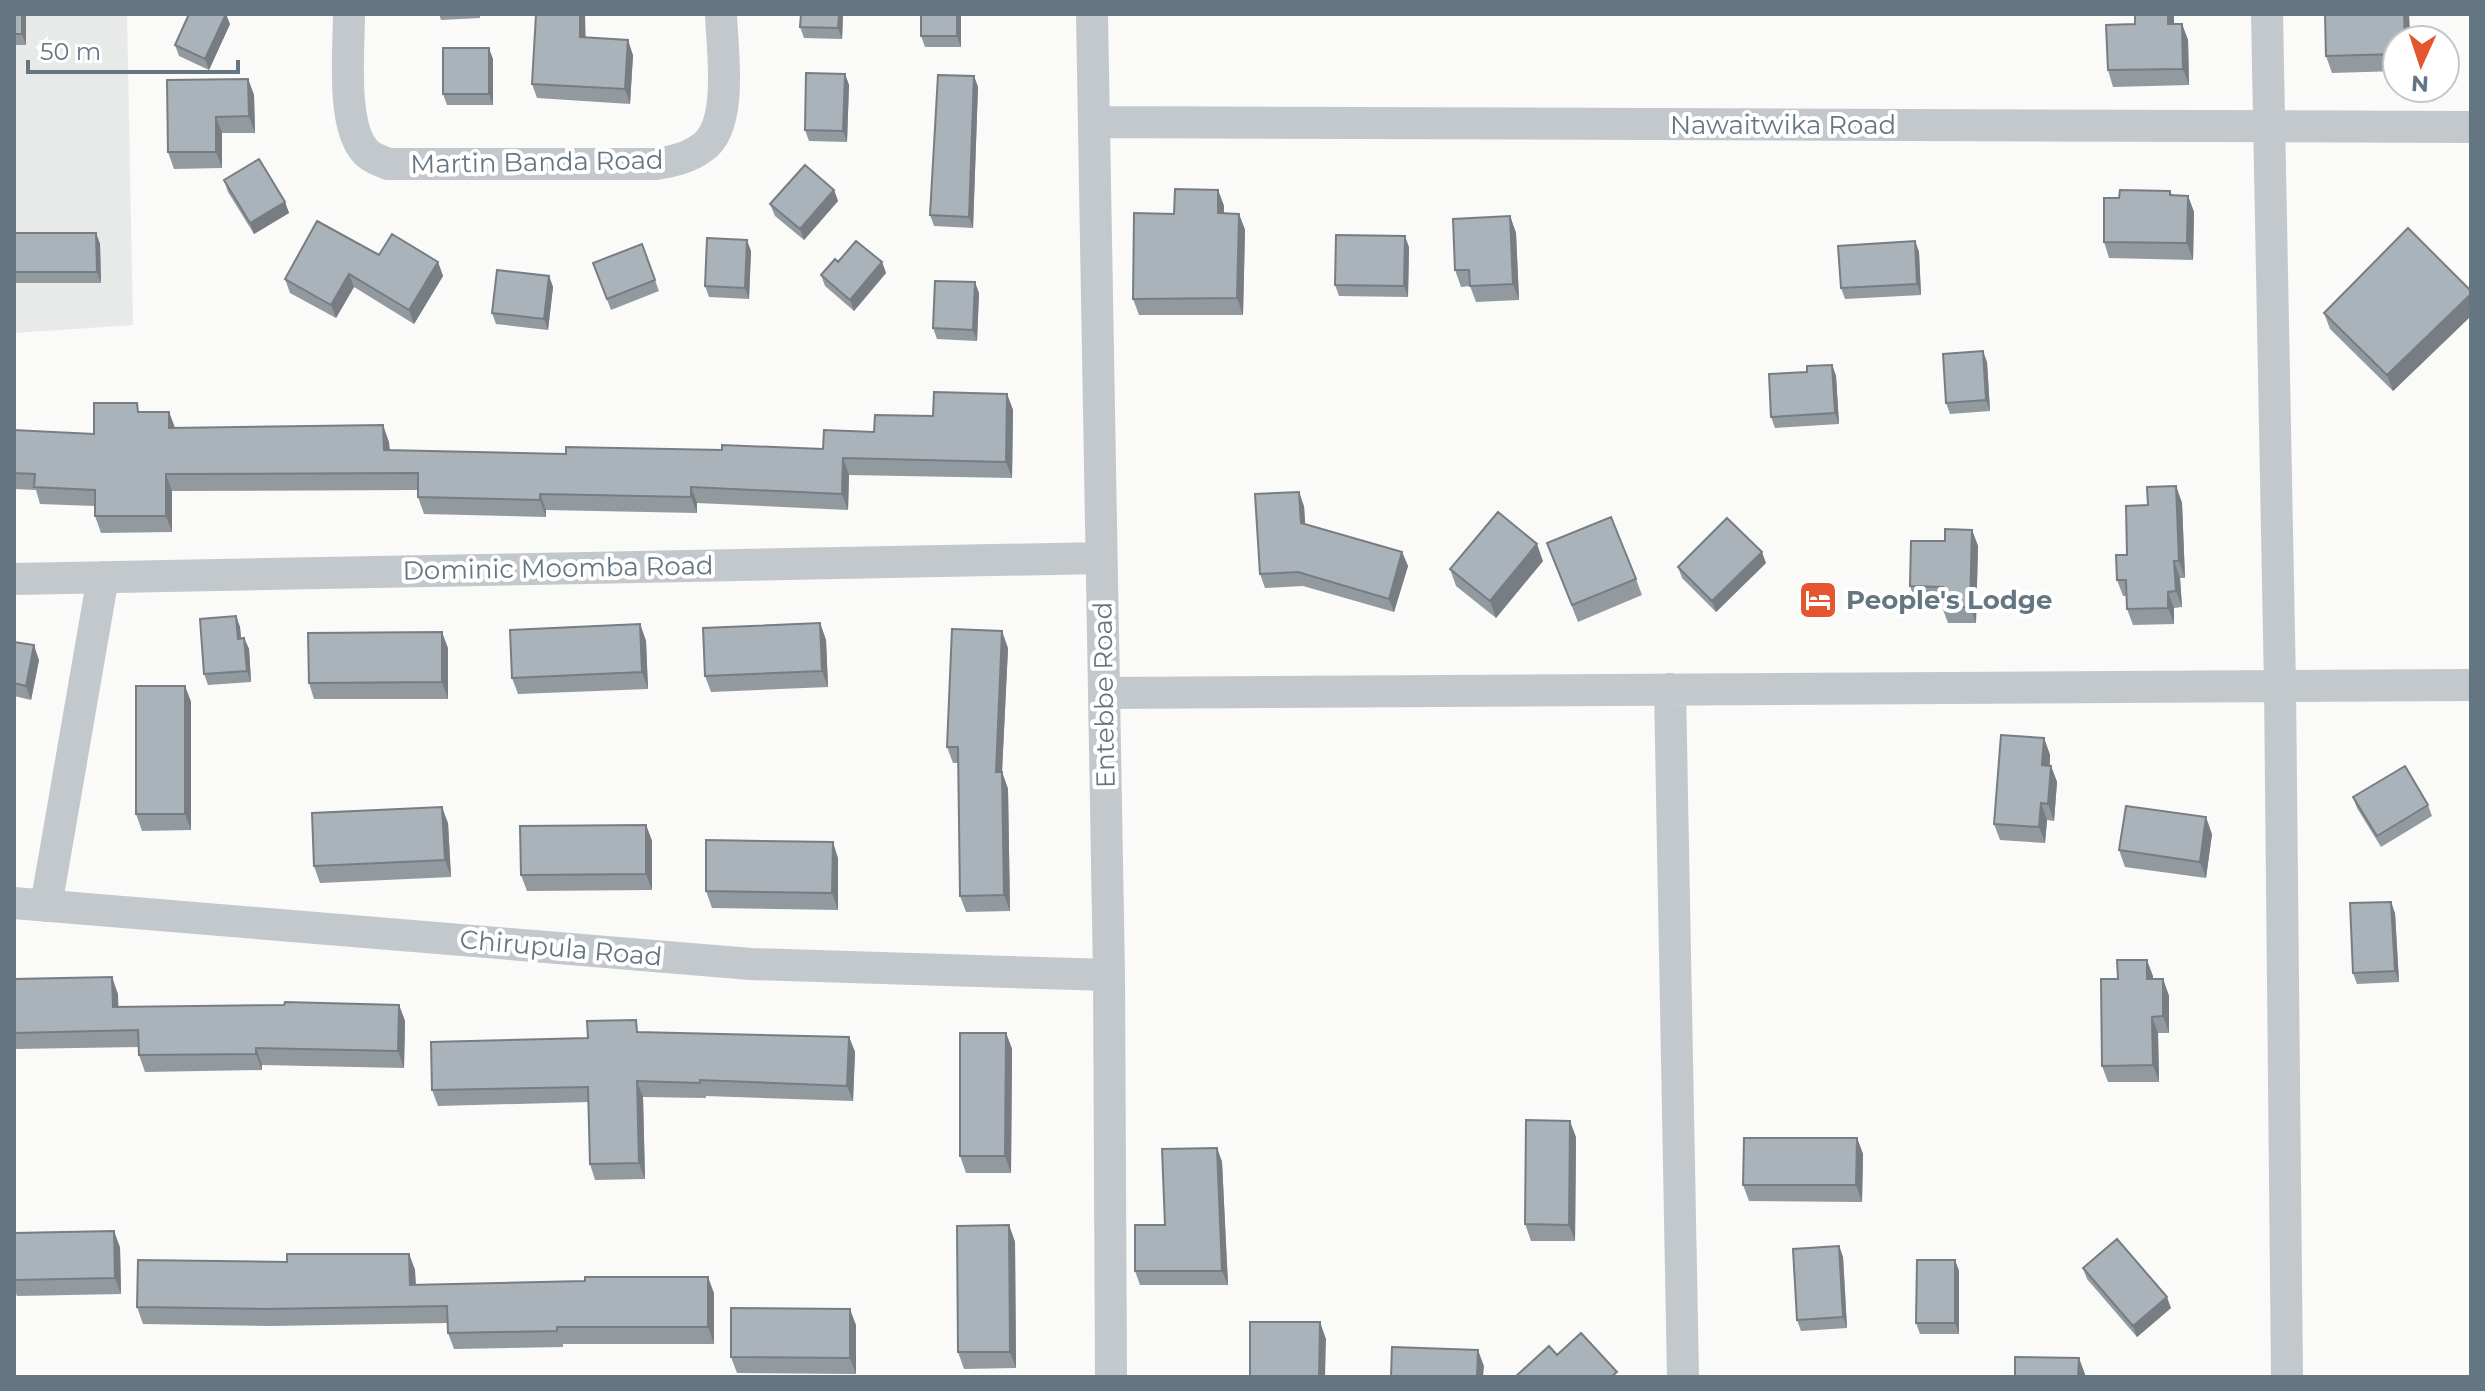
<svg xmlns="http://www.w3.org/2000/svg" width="2485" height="1391" font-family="Montserrat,sans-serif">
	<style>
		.built { fill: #e8e9e9 }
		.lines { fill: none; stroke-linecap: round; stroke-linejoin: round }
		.minor { stroke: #c3c8cc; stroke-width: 32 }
		.wall { fill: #929a9f }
		.shaded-wall { fill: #777d82 }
		.building { fill: #aab3b9; stroke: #777d82; stroke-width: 2 }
		.labels { text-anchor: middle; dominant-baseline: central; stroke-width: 8; stroke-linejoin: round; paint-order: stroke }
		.street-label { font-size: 26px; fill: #657683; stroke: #fff }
		.poi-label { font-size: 26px; font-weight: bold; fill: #657683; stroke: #fff; text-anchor: start }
	</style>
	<rect width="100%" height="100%" fill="#fafaf8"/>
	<path class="built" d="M14,14H127L133,325L14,333Z"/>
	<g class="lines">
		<path class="minor" d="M349,14C349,49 341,127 366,152C371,158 381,161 388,164H656C673,161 689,158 703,147C734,125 722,48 721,14
			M1092,14L1109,975L1111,1377
			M2267,14L2280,685L2287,1377
			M1096,122L2471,127
			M14,579L1101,558
			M1670,689L1683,1377
			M1104,693L2471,685
			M14,903L751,964L1109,975
			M46,906L103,577"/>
	</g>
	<path class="wall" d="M14,14H26V45H14Z
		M439,14H480V18L441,20Z
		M585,14V38L633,55L630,104L537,98L532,84Z
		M801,14H843L842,39L804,38L800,27Z
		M921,14H961V47H925L921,36Z
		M2135,14H2174V24H2182L2188,40L2189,85L2113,87L2108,70L2135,24Z
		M2363,14H2409L2410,40H2397V71L2332,73L2326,56Z
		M230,24L209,70L179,56L175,45Z
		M493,59V105H447L443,94Z
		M845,74L849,85L847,142L809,141L805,130Z
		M974,76L978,87L973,228L934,226L930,215Z
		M248,79L254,95L255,133H222V168L174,169L168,152Z
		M224,180L285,202L289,213L254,234L228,192Z
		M834,190L838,201L804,240L775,216L770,204Z
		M1218,190L1224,206V214H1239L1245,230L1243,315H1139L1133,299L1174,214Z
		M2170,191L2172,195L2188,196L2194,212L2193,260L2109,258L2104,242L2119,198Z
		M1510,216L1516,233L1519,300L1476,302L1470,286L1461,287L1455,270Z
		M14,233H96L100,244L101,283H14Z
		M1915,241L1919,252L1921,295L1845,299L1841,288Z
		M642,244L659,291L611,310L593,263Z
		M1409,247L1408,297L1339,296L1335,285Z
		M751,251L749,299L709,297L705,286Z
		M379,255L438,262L443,276L414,324L354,287L336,318L290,293L285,279Z
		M838,262H882L886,273L854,311L825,286L821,275Z
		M549,276L553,287L548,330L496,324L492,313Z
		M2471,291V316L2393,391L2330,329L2324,313Z
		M979,293L977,341L937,339L933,328Z
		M1987,362L1990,411L1950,414L1946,403Z
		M1832,365L1836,376L1839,424L1775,428L1771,417L1807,372Z
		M1007,394L1013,410L1012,478L849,475L848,510L697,503V513L546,510V517L424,514L418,497V490L172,491V532L101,533L95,516V506L40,504L36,490L14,489V430L94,434L141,412H169L175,428L389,442L390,451L566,454L823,449L874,432L933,416Z
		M2176,486L2182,503L2185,578H2180L2182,607L2174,608V624L2133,625L2127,609L2126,596H2123L2117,580L2148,505Z
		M1304,506L1305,524L1402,552L1408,566L1394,612L1303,586L1265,588L1260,574Z
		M1972,530L1978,546L1976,623H1948L1942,607V603H1916L1910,586L1945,541Z
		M1547,543L1636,579L1642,595L1578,622Z
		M1543,561L1496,618L1456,586L1450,569Z
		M1766,563L1716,612L1682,578L1678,567Z
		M236,616L240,627L241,638H244L249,649L251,682L208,685L204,674Z
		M820,623L826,640L828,687L711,692L705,676Z
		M640,624L646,641L648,689L518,694L512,678Z
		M14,642L39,660L31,700L14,696V698Z
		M448,648V699H314L309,683Z
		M1008,648L1002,772L1008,789L1010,911L966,912L960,896L958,763H953L947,747Z
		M185,686L191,702V830L142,831L136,814Z
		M2044,738L2050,755V765L2051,766L2057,782L2054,821L2047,820L2045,843L2000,840L1994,824Z
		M2353,797L2428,805L2432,816L2381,847L2357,808Z
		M448,823L451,877L320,883L314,866Z
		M646,825L652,841V890L527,891L521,875Z
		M2212,834L2206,878L2125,867L2119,850Z
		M838,858V910L712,908L706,891Z
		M2395,913L2399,982L2357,984L2353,973Z
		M2153,976V979H2163L2169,996V1033H2158L2159,1082H2108L2102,1066L2118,979Z
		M14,979L118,994V1007L399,1005L405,1021L404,1068L262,1065V1070L145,1072L139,1055V1047L14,1049Z
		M641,1032L849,1037L855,1052L853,1101L706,1096V1098L643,1097L645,1179L595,1180L590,1164L589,1102L438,1106L432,1090L588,1038Z
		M1006,1033L1012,1049L1011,1173H966L960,1156Z
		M1576,1137L1575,1241H1531L1525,1224Z
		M1857,1138L1863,1154L1862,1202L1749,1201L1743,1185Z
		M1217,1148L1222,1162L1228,1285H1140L1135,1271Z
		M1009,1225L1015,1242L1016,1368L964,1369L958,1352Z
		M14,1233L120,1247L121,1294L17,1296L14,1288Z
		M1839,1246L1843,1257L1847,1328L1801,1331L1797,1320Z
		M409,1254L415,1270L416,1285L714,1293V1344H563V1347L454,1349L448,1333V1323L270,1326L143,1324L137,1307L287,1262Z
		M1955,1260L1959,1271V1334H1920L1916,1323Z
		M2083,1268L2171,1308L2137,1337L2087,1279Z
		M856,1325V1374L737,1373L731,1357Z"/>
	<path class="shaded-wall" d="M22,14H26V45L22,34Z
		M226,14L230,24L209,70L205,59Z
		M580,14H585L586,52L580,37Z
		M839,14H843L842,39L838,28Z
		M957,14H961V47L957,36Z
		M2168,14H2174V41L2168,24Z
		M2404,14H2409L2410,40H2405Z
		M2182,24L2188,40L2189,85L2183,69Z
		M628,40L633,55L630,104L625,89Z
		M489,48L493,59V105L489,94Z
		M845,74L849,85L847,142L843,131Z
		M974,76L978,87L973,228L969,217Z
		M248,79L254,95L255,133L249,116Z
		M216,117L222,133V168L216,152Z
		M834,190L838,201L804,240L800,229Z
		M1218,190L1224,206V230L1218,213Z
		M2188,196L2194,212L2193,260L2187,243Z
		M285,202L289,213L254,234L250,223Z
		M1239,214L1245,230L1243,315L1237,298Z
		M1510,216L1516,233L1519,300L1513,284Z
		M96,233L100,244L101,283L97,272Z
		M1405,236L1409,247L1408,297L1404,286Z
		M747,240L751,251L749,299L745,288Z
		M1915,241L1919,252L1921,295L1917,284Z
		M438,262L443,276L414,324L409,310Z
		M882,262L886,273L854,311L850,300Z
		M349,274L354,287L336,318L331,305Z
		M549,276L553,287L548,330L544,319Z
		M975,282L979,293L977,341L973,330Z
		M2471,294V316L2393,391L2387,375Z
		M1983,351L1987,362L1990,411L1986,400Z
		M1832,365L1836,376L1839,424L1835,413Z
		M1007,394L1013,410L1012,478L1006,462Z
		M169,412L175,428H169Z
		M383,425L389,442L390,467L384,450Z
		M843,458L849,475L848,510L842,494Z
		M166,474L172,491V532L166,516Z
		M2176,486L2182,503L2185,578L2179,561Z
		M691,487L697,503V513L691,497Z
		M1299,492L1304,506L1306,536L1301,523Z
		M540,494L546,510V517L540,500Z
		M1972,530L1978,546L1976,623L1970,607Z
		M1537,544L1543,561L1496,618L1490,601Z
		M1402,552L1408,566L1394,612L1389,599Z
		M1762,552L1766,563L1716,612L1712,601Z
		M2174,561L2180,578L2182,607L2176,591Z
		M2168,592L2174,608V624L2168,608Z
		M236,616L240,627L242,650L238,639Z
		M820,623L826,640L828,687L822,671Z
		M640,624L646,641L648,689L642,672Z
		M1002,631L1008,648L1002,772L1008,789L1010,911L1004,895L996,772Z
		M442,632L448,648V699L442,682Z
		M244,638L249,649L251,682L247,671Z
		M34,645L39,660L31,700L26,686Z
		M185,686L191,702V830L185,814Z
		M2044,738L2050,755L2048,781L2042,765Z
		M2051,766L2057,782L2054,821L2048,804Z
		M2041,803L2047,820L2045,843L2039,827Z
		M442,807L448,823L451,877L445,860Z
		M2206,817L2212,834L2206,878L2200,862Z
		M646,825L652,841V890L646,874Z
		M833,842L838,858V910L832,893Z
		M2391,902L2395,913L2399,982L2395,971Z
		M2147,960L2153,976V996L2147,979Z
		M112,977L118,994L119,1023L113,1007Z
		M2163,979L2169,996V1033L2163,1016Z
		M399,1005L405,1021L404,1068L398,1051Z
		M2152,1017L2158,1033L2159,1082L2153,1065Z
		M1006,1033L1012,1049L1011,1173L1005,1156Z
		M849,1037L855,1052L853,1101L847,1086Z
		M256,1048L262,1065V1070L256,1054Z
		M637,1081L643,1097L645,1179L639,1163Z
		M1570,1121L1576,1137L1575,1241L1569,1225Z
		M1857,1138L1863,1154L1862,1202L1856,1185Z
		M1217,1148L1222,1162L1228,1285L1222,1271Z
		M1009,1225L1015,1242L1016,1368L1010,1352Z
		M114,1231L120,1247L121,1294L115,1278Z
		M1839,1246L1843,1257L1847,1328L1843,1317Z
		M409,1254L415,1270L416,1301L410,1285Z
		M1955,1260L1959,1271V1334L1955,1323Z
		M708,1277L714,1293V1344L708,1327Z
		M2167,1297L2171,1308L2137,1337L2133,1326Z
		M850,1309L856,1325V1374L850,1358Z
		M1320,1322L1326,1339L1325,1377H1319Z
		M1478,1350L1484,1366L1483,1377H1477Z
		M2079,1358L2085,1374V1377H2078Z"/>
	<path class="building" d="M14,14H22V34H14Z
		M189,14H226L205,59L175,45Z
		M536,14H580V37L628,40L625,89L532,84Z
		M801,14H839L838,28L800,27Z
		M921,14H957V36H921Z
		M2135,14H2168V24H2182L2183,69L2108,70L2106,25L2135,24Z
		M2363,14H2404L2405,40H2397V54L2326,56L2325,15Z
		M443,48H489V94H443Z
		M806,73L845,74L843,131L805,130Z
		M938,75L974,76L969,217L930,215Z
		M248,79L249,116L216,117V152H168L167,80Z
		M259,159L285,202L250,223L224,180Z
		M805,165L834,190L800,229L770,204Z
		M1175,189L1218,190V213L1239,214L1237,298L1133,299L1134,213L1174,214Z
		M2120,190L2170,191V195L2188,196L2187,243L2104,242V198H2119Z
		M1510,216L1513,284L1470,286L1469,270H1455L1453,219Z
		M317,221L379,255L392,234L438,262L409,310L349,274L331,305L285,279Z
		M2408,228L2471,291V294L2387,375L2324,313Z
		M14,233H96L97,272H14Z
		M1336,235L1405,236L1404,286L1335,285Z
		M707,238L747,240L745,288L705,286Z
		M856,241L882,262L850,300L821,275L835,259L838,262Z
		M1915,241L1917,284L1841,288L1838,246Z
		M642,244L655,280L607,299L593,263Z
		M497,270L549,276L544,319L492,313Z
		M935,281L975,282L973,330L933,328Z
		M1983,351L1986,400L1946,403L1943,354Z
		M1832,365L1835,413L1771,417L1769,374L1807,372V366Z
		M934,392L1007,394L1006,462L843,458L842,494L691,487V497L540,494V500L418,497V473L166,474V516H95V490L34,487L35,474L14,473V430L94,434V403H137L138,412H169V428L383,425L384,450L566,454V447L722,450V445L823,449L824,430L874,432L875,415L933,416Z
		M2176,486L2179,561H2174L2176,591L2168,592V608L2127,609L2126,580H2117L2116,555H2127L2126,506L2148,505L2147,487Z
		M1299,492L1301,523L1402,552L1389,599L1298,572L1260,574L1255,494Z
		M1498,512L1537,544L1490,601L1450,569Z
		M1611,517L1636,579L1572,605L1547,543Z
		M1727,518L1762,552L1712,601L1678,567Z
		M1945,529L1972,530L1970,607H1942L1943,587L1910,586L1911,541H1945Z
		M236,616L238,639L244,638L247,671L204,674L200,619Z
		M820,623L822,671L705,676L703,628Z
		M640,624L642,672L512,678L510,630Z
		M952,629L1002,631L996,772H1002L1004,895L960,896L958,747H947Z
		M442,632V682L309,683L308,633Z
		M14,642L34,645L26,686L14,683Z
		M136,686H185V814H136Z
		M2001,735L2044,738L2042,765L2051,766L2048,804L2041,803L2039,827L1994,824Z
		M2405,766L2428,805L2377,836L2353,797Z
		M2126,806L2206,817L2200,862L2119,850Z
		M442,807L445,860L314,866L312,813Z
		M646,825V874L521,875L520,826Z
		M706,840L833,842L832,893L706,891Z
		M2391,902L2395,971L2353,973L2350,903Z
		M2117,960H2147V979H2163V1016L2152,1017L2153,1065L2102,1066L2101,979H2118Z
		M112,977L113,1007L284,1005L285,1002L399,1005L398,1051L256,1048V1054L139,1055L138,1030L14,1033V979Z
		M636,1020L637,1032L849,1037L847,1086L700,1080V1083L637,1081L639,1163L590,1164L588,1087L432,1090L431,1042L588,1038L587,1021Z
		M960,1033H1006L1005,1156H960Z
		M1526,1120L1570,1121L1569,1225L1525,1224Z
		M1744,1138H1857L1856,1185H1743Z
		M1217,1148L1222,1271H1135V1225H1165L1162,1149Z
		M1009,1225L1010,1352H958L957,1226Z
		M114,1231L115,1278L14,1280V1233Z
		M2117,1239L2167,1297L2133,1326L2083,1268Z
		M1839,1246L1843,1317L1797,1320L1793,1249Z
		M287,1254H409L410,1285L585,1281V1277H708V1327H557V1331L448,1333L447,1306L264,1309L137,1307L138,1260L287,1262Z
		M1917,1260H1955V1323H1916Z
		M731,1308L850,1309V1358L731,1357Z
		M1250,1322H1320L1319,1377H1250Z
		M1581,1333L1617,1372L1611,1377H1515L1549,1346L1557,1355Z
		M1392,1347L1478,1350L1477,1377H1391Z
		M2015,1357L2079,1358L2078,1377H2015Z"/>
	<defs>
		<g id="hotel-square" transform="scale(2)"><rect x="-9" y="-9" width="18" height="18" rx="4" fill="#e4572e" stroke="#fff"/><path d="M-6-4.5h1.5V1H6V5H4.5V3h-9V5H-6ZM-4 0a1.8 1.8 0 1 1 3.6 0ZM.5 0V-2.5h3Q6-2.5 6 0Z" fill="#fff"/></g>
	</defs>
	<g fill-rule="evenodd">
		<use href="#hotel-square" x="1818" y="600"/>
	</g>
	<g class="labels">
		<g class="street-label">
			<text x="1783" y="125">Nawaitwika Road</text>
			<text transform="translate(537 162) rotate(-1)">Martin Banda Road</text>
			<text transform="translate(558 568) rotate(-1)">Dominic Moomba Road</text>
			<text transform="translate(1104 695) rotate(-91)">Entebbe Road</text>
			<text transform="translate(561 948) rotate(5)">Chirupula Road</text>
		</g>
		<g class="poi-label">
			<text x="1846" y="600">People's Lodge</text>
		</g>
	</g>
	<rect width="2485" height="1391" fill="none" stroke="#657683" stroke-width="32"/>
	<g transform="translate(2421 64) rotate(183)"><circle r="38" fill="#ffffff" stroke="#c1c8cd" stroke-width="2"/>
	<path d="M0-6L14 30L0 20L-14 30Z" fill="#e4572e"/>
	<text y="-12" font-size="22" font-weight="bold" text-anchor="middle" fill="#657683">N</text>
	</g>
	<path d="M28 60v12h210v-12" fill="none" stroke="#657683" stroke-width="4"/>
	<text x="40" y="60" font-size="24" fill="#657683" stroke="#ffffff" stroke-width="6" paint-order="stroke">50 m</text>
</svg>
